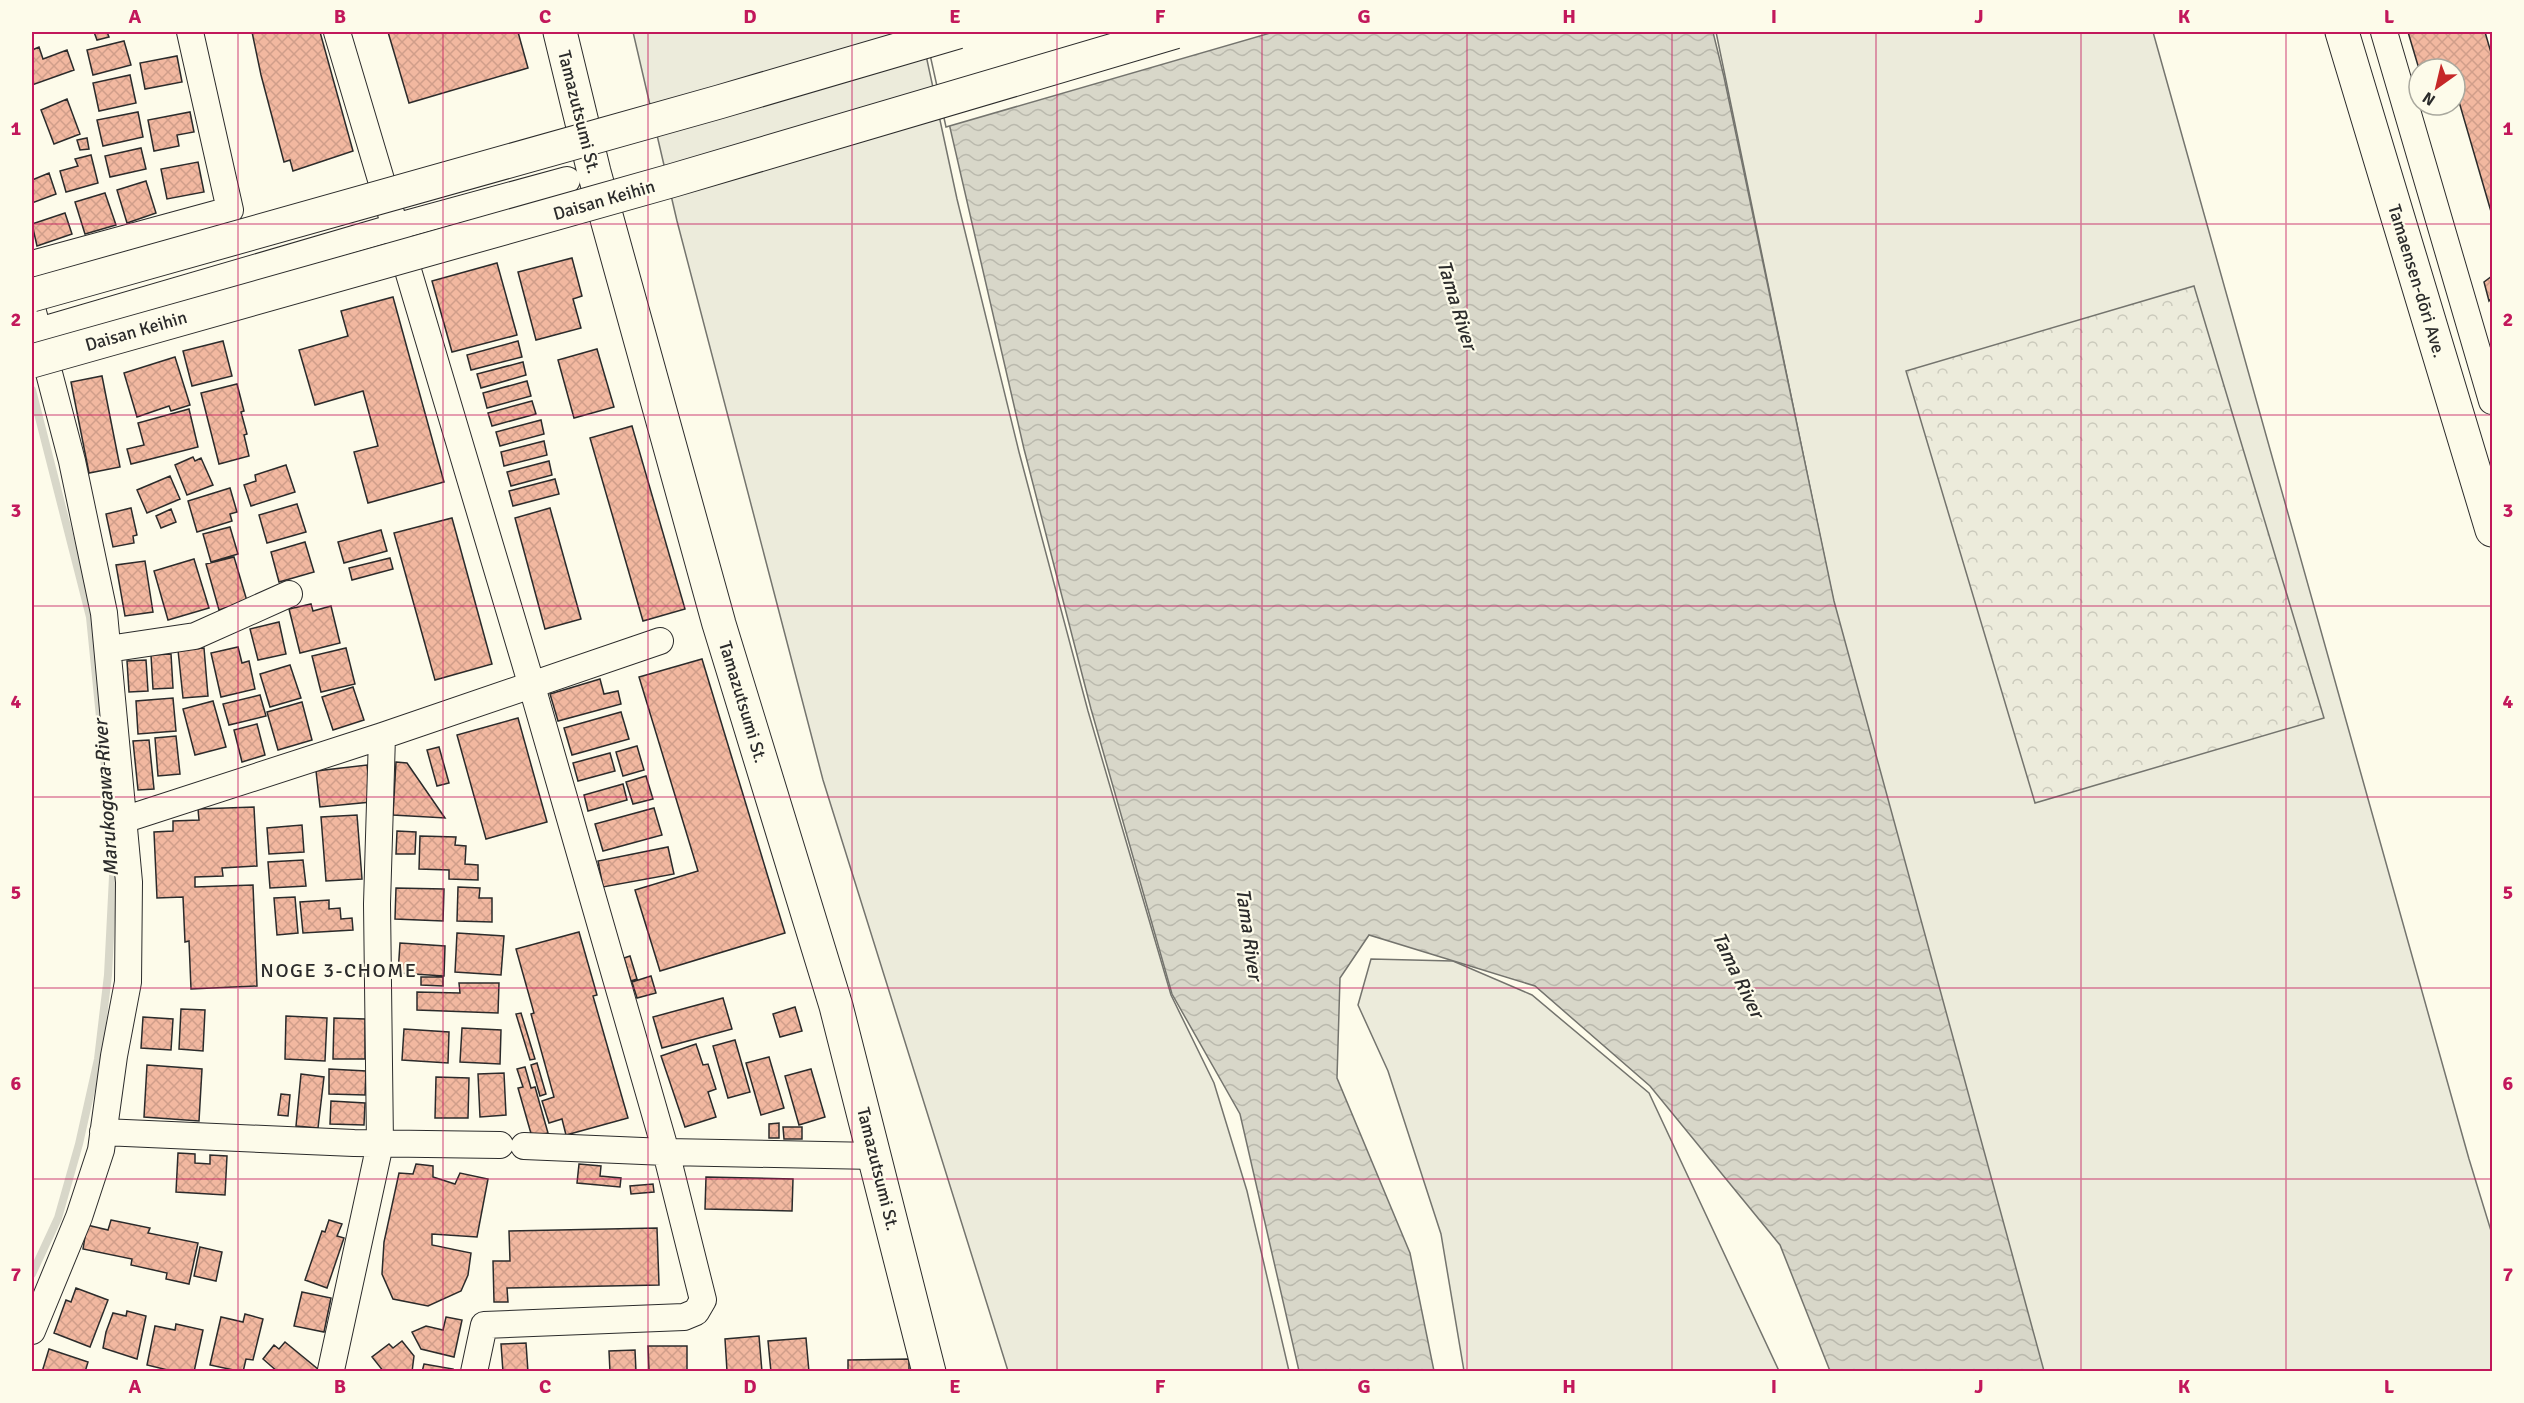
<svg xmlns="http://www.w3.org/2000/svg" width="2524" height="1403" font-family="Signika,sans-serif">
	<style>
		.grass { fill: #ecebdb; stroke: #74746e; stroke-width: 1.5 }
		.park { fill: url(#park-crowns); stroke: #74746e; stroke-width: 1.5 }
		.water { fill: url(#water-waves); stroke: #74746e; stroke-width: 1.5 }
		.pier { fill: #fdfbea; stroke: #74746e; stroke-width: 1.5 }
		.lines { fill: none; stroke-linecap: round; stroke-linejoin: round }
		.stream { stroke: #d8d7c9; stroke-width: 8 }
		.building { fill: url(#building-cross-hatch); stroke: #2b2b2b; stroke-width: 1.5 }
		.street-casing { stroke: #2b2b2b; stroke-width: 28 }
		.primary-casing { stroke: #2b2b2b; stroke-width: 35 }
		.street { stroke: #fdfbea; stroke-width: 26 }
		.primary { stroke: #fdfbea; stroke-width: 33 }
		.highway-bridge-casing { stroke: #2b2b2b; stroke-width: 35; stroke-linecap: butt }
		.highway-bridge { stroke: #fdfbea; stroke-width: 33 }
		.grid { fill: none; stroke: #c2185b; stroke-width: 1.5; stroke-opacity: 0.55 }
		.labels { text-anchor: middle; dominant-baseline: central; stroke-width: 4.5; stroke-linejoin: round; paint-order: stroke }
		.street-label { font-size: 18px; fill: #2b2b2b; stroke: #fdfbea }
		.water-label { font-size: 20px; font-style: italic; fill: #2b2b2b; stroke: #fdfbea }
		.neighbourhood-label { font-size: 20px; letter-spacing: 1.5px; fill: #2b2b2b; stroke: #fdfbea }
		.neatline { fill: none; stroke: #c2185b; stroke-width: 2 }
		.grid-label { font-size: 20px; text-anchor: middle; font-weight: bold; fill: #c2185b }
	</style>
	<defs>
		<pattern id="park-crowns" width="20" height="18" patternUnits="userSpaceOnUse" patternTransform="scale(1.5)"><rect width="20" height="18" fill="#ecebdb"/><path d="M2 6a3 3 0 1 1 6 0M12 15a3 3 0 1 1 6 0" fill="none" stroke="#cbcabc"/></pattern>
		<pattern id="water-waves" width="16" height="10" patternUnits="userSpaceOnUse" patternTransform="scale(1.5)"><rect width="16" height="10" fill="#d8d7c9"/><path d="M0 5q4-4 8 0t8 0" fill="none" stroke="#bab9ad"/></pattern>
		<pattern id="building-cross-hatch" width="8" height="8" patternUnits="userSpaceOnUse" patternTransform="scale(1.5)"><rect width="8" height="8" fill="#f2b8a0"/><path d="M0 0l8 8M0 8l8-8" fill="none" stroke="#d09e8a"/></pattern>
	</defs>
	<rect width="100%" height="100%" fill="#fdfbea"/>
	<path class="grass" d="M633,32H921L957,199L1019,452L1088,711L1171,995L1214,1083L1247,1191L1289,1371H1008L823,780L677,221Z
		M1716,32H2153L2469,1159L2492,1234V1371H2041L1834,604Z
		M1371,959L1453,961L1532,995L1649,1093L1779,1371H1464L1441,1234L1388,1071L1358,1005Z"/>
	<path class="park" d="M2194,286L2324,718L2035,803L1906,371Z"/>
	<path class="water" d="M928,32H1713L1724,77L1834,601L2044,1371H1830L1780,1245L1650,1086L1535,986L1369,935L1340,978L1337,1078L1410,1253L1434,1371H1299L1240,1114L1172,994L1091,709L1024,449Z"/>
	<path class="pier" d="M925,32H1274L946,127Z"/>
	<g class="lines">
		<path class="stream" d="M32,390L90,617L114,857L108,975L98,1059L79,1144L58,1218L32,1274"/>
	</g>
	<path class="building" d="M94,32H107L109,37L97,40Z
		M252,32H320L353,151L293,171L290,160L284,162L261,75Z
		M388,32H518L528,68L409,103Z
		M2408,32H2485L2492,56V215L2455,88V69H2419Z
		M124,41L131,65L93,75L87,50Z
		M39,47L43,59L67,50L74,70L32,85V50Z
		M177,56L182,82L145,89L140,63Z
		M130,75L136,103L99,111L93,83Z
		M67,99L80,134L54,144L41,110Z
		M138,112L143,137L103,146L97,120Z
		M190,112L194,132L177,135L179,146L154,151L148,120Z
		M87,138L89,149L80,150L77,140Z
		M141,148L146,169L110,177L105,156Z
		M91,155L98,183L66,192L60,171L78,166L75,159Z
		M198,162L204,192L167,199L161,169Z
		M49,173L56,194L32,203V180Z
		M146,181L156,213L127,223L117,190Z
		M105,193L116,225L85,234L75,202Z
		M65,213L72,234L37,246L32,224Z
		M572,258L582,296L573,299L581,328L536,340L518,272Z
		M497,263L517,335L452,352L432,281Z
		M2492,276V298L2489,301L2484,282Z
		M393,297L444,482L368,503L354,452L378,446L363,391L315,405L299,350L348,336L341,311Z
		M223,341L232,376L192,386L183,351Z
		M518,341L522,357L471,370L467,355Z
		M597,349L614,407L574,418L558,360Z
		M175,357L190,405L171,411L169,406L137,417L124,373Z
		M523,362L526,375L481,388L477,374Z
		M102,376L120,467L89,473L71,382Z
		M527,381L531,396L487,408L483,393Z
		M237,384L244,411L241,412L247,434L244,435L249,456L219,464L201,393Z
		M532,401L536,414L492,426L488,413Z
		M189,409L198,447L131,464L127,449L144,445L138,423Z
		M541,420L544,434L500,446L496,432Z
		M632,426L685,609L643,621L590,438Z
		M544,441L547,455L504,466L501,452Z
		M193,457L195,461L201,458L213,485L187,495L175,465Z
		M549,461L552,475L511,486L507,472Z
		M286,465L295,492L251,506L244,485L256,481L255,475Z
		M170,476L180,499L147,513L137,490Z
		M555,479L559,494L513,506L509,491Z
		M230,488L237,512L230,514L232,521L197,532L188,501Z
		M297,504L306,532L267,543L259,515Z
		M131,508L137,535L133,536L134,543L113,547L106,514Z
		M550,508L581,619L545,629L515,518Z
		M171,509L176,522L161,528L156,516Z
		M452,518L492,664L435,680L394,533Z
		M230,527L238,554L211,562L203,534Z
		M381,530L387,551L344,563L338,542Z
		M305,542L314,572L279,582L271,552Z
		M234,557L247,601L219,610L206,564Z
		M390,558L393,569L352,580L349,568Z
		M194,559L209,608L168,620L154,571Z
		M145,561L153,612L125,616L116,565Z
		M311,604L313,611L331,606L340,643L300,653L289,609Z
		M279,622L286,654L258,660L250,629Z
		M238,647L242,663L249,661L255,689L221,697L211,653Z
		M204,648L208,696L183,698L178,650Z
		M346,648L355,684L321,692L312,656Z
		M171,654L173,688L153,689L151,655Z
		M702,659L785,933L660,971L635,890L698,871L639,677Z
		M146,660L148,691L129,692L127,661Z
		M290,665L301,698L270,707L260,674Z
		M600,679L604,694L618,691L621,704L558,721L550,694Z
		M353,687L364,720L333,730L322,697Z
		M260,695L266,716L229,725L223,704Z
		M173,698L176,731L138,734L136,701Z
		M213,701L226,747L195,755L183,709Z
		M302,702L312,740L278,750L267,712Z
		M621,712L629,739L572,755L564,728Z
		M518,718L547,822L486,839L457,735Z
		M257,724L265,755L242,762L234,730Z
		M176,736L180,774L158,776L155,738Z
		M149,740L154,789L138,790L133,741Z
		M637,746L644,770L623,776L616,752Z
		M439,747L449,783L437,786L427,750Z
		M610,753L615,771L578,781L573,763Z
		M396,762L407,763L445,818L393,815Z
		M367,765L371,802L320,807L316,771Z
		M646,776L653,799L633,804L626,782Z
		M623,784L627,800L588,811L584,795Z
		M254,807L257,866L222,868L223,876L195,877V887L253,885L257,986L191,989L189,941L185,942L183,897L157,898L154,832L173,831V821L199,820L198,809Z
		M654,808L662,835L603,851L595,824Z
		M357,815L362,879L326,881L321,817Z
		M302,825L304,852L269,854L267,828Z
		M397,831L416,832L415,854H396Z
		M420,836L456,837L455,845L466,846L465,864L478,865V880L449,879V870L419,869Z
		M668,847L674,874L603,887L598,861Z
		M303,860L306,886L270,888L268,862Z
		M458,887L480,888L479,898H492V922L457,921Z
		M396,888L444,889L443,921L395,919Z
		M295,897L298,933L277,935L274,898Z
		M329,900V909L340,908L341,919L352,918L353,930L303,933L300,902Z
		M579,932L597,995L593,996L628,1118L566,1135L562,1119L549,1123L542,1101L554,1097L531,1014L534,1013L516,949Z
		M457,933L504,936L501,975L455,972Z
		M400,943L445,946L444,976L398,973Z
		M630,956L637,979L631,981L624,958Z
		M651,976L656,993L637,998L632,982Z
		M421,977H443V986L421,985Z
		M459,983H499L498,1013L417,1010V992L460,993Z
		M723,998L732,1029L662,1048L653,1017Z
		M795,1007L802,1031L780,1037L773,1014Z
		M181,1009L205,1010L203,1051L179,1049Z
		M521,1013L535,1059L530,1060L516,1014Z
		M286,1016L327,1018L325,1061L285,1059Z
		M143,1017L173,1019L171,1050L141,1048Z
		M334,1018L365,1019V1059H333Z
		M462,1028L501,1030L500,1064L460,1062Z
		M404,1029L449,1032L448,1063L402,1060Z
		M735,1040L750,1092L728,1098L713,1046Z
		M696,1044L703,1065L708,1064L716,1089L708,1092L716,1117L685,1127L661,1056Z
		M769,1057L784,1108L761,1115L746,1063Z
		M537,1063L546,1094L540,1096L531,1065Z
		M147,1065L202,1069L199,1121L144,1117Z
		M525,1067L531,1088L535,1087L548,1133L532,1137L518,1088L523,1087L517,1069Z
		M329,1069L366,1071L365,1095L329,1094Z
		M811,1069L825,1117L799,1125L785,1076Z
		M504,1073L506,1115L480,1117L478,1074Z
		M301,1074L324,1077L318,1128L296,1126Z
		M436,1077L469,1078L468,1118H435Z
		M281,1094L290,1095L288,1116L278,1115Z
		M331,1101L365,1103L364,1125L330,1124Z
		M779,1123V1138H769V1124Z
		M783,1127H802V1139H784Z
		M178,1153L195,1154V1163L210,1164V1155L227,1156L225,1195L176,1192Z
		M416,1164L433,1166V1177L455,1184L460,1173L488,1179L477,1237L432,1234V1245L471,1253L468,1275L461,1291L428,1306L393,1299L382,1274L384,1242L399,1173L413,1174Z
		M579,1164L601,1166L600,1176L621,1178L620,1187L577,1183Z
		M706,1177L793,1179L792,1211L705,1209Z
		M653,1184L654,1192L631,1194L630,1186Z
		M111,1220L150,1228L148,1233L198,1243L189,1284L166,1279L167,1273L131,1265L132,1259L83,1249L87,1225L108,1230Z
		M329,1220L342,1224L337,1236L344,1238L327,1288L305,1280L322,1231L325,1232Z
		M657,1228L659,1285L507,1288L508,1302H494L493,1261H510L509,1231Z
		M200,1247L222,1252L216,1281L194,1276Z
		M76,1288L108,1300L90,1347L54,1333L66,1300L71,1302Z
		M302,1292L331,1298L324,1332L294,1326Z
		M127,1311L146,1316L137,1359L103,1348L106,1332L113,1313L126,1316Z
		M245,1314L263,1319L253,1360L246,1359L243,1372L210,1365L221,1317L243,1322Z
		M446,1317L462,1320L454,1357L421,1349L412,1332L426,1326L443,1330Z
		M176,1324L203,1330L194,1372H176L147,1365L155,1326L175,1330Z
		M759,1336L762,1372L727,1371L725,1339Z
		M806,1338L809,1372H771L768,1341Z
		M402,1341L414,1356L412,1372H384L372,1357L389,1344L393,1348Z
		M285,1342L319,1370L318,1372H278L263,1359L274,1345L279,1349Z
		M526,1343L528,1372H503L501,1344Z
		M648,1346H687V1372H649Z
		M49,1349L88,1362L85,1372H42Z
		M635,1350L636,1372H610L609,1351Z
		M909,1359V1372H848V1360Z
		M424,1364L453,1369L452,1372H422Z"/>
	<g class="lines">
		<g class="street-casing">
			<path id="street" d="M337,32L531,683L666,1152L703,1300L696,1312L684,1317L484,1325L474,1372
				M2384,32L2492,401
				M32,264L230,210L190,32
				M32,308L72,461L104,613L129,882L128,982L114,1056L101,1150L79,1217L32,1331
				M39,331L395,227L567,180
				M108,649L195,636L289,594
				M123,820L382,736L660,641
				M103,1132L354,1143L500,1145
				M524,1146L666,1152L875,1156
				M331,1370L380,1144L377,904L382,736"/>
		</g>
		<g class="primary-casing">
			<path id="primary" d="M560,32L594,172L719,624L836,1006L929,1372
				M2342,32L2492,530"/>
		</g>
		<use href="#street" class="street"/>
		<use href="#primary" class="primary"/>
		<g class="highway-bridge-casing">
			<path id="highway-bridge" d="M32,295L719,102L958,32
				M32,361L674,180L1175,32"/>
		</g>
		<use href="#highway-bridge" class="highway-bridge"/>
	</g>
	<path class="grid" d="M238,32V1372M443,32V1372M648,32V1372M852,32V1372M1057,32V1372M1262,32V1372M1467,32V1372M1672,32V1372M1876,32V1372M2081,32V1372M2286,32V1372M32,224H2492M32,415H2492M32,606H2492M32,797H2492M32,988H2492M32,1179H2492"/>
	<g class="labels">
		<g class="street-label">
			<text transform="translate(579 112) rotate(76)">Tamazutsumi St.</text>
			<text transform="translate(604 200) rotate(-16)">Daisan Keihin</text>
			<text transform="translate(2417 281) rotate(73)">Tamaensen-dōri Ave.</text>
			<text transform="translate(136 331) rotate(-16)">Daisan Keihin</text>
			<text transform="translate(743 702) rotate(73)">Tamazutsumi St.</text>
			<text transform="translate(878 1169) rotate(76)">Tamazutsumi St.</text>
		</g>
		<g class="water-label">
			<text transform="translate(1457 305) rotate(73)">Tama River</text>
			<text transform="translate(106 798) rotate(-94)">Marukogawa River</text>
			<text transform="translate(1249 934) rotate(82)">Tama River</text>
			<text transform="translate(1738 975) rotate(64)">Tama River</text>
		</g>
		<g class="neighbourhood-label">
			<text x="339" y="970">NOGE 3-CHOME</text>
		</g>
	</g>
	<rect width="2524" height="1403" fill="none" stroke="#fdfbea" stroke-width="66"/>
	<g transform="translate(2437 87) rotate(214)"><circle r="28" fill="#fdfbea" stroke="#a9a89e" stroke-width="1.5"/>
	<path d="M0-4.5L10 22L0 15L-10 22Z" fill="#c62828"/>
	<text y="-9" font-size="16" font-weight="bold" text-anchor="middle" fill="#2b2b2b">N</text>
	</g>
	<rect x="33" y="33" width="2458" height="1337" class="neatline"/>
	<g class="grid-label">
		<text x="135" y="23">A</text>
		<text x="340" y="23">B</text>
		<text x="545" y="23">C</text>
		<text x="750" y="23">D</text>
		<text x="955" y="23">E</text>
		<text x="1160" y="23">F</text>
		<text x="1364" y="23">G</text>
		<text x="1569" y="23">H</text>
		<text x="1774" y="23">I</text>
		<text x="1979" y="23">J</text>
		<text x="2184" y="23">K</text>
		<text x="2389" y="23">L</text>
		<text x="16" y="135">1</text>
		<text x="2508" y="135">1</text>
		<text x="16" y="326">2</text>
		<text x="2508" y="326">2</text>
		<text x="16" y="517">3</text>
		<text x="2508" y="517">3</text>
		<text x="16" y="708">4</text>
		<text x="2508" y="708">4</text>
		<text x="16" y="899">5</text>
		<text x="2508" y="899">5</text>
		<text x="16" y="1090">6</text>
		<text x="2508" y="1090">6</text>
		<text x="16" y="1281">7</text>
		<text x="2508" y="1281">7</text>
		<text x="135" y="1393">A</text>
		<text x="340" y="1393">B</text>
		<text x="545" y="1393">C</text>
		<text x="750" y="1393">D</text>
		<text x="955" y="1393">E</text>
		<text x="1160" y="1393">F</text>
		<text x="1364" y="1393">G</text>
		<text x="1569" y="1393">H</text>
		<text x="1774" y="1393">I</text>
		<text x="1979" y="1393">J</text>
		<text x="2184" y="1393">K</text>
		<text x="2389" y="1393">L</text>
	</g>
</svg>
